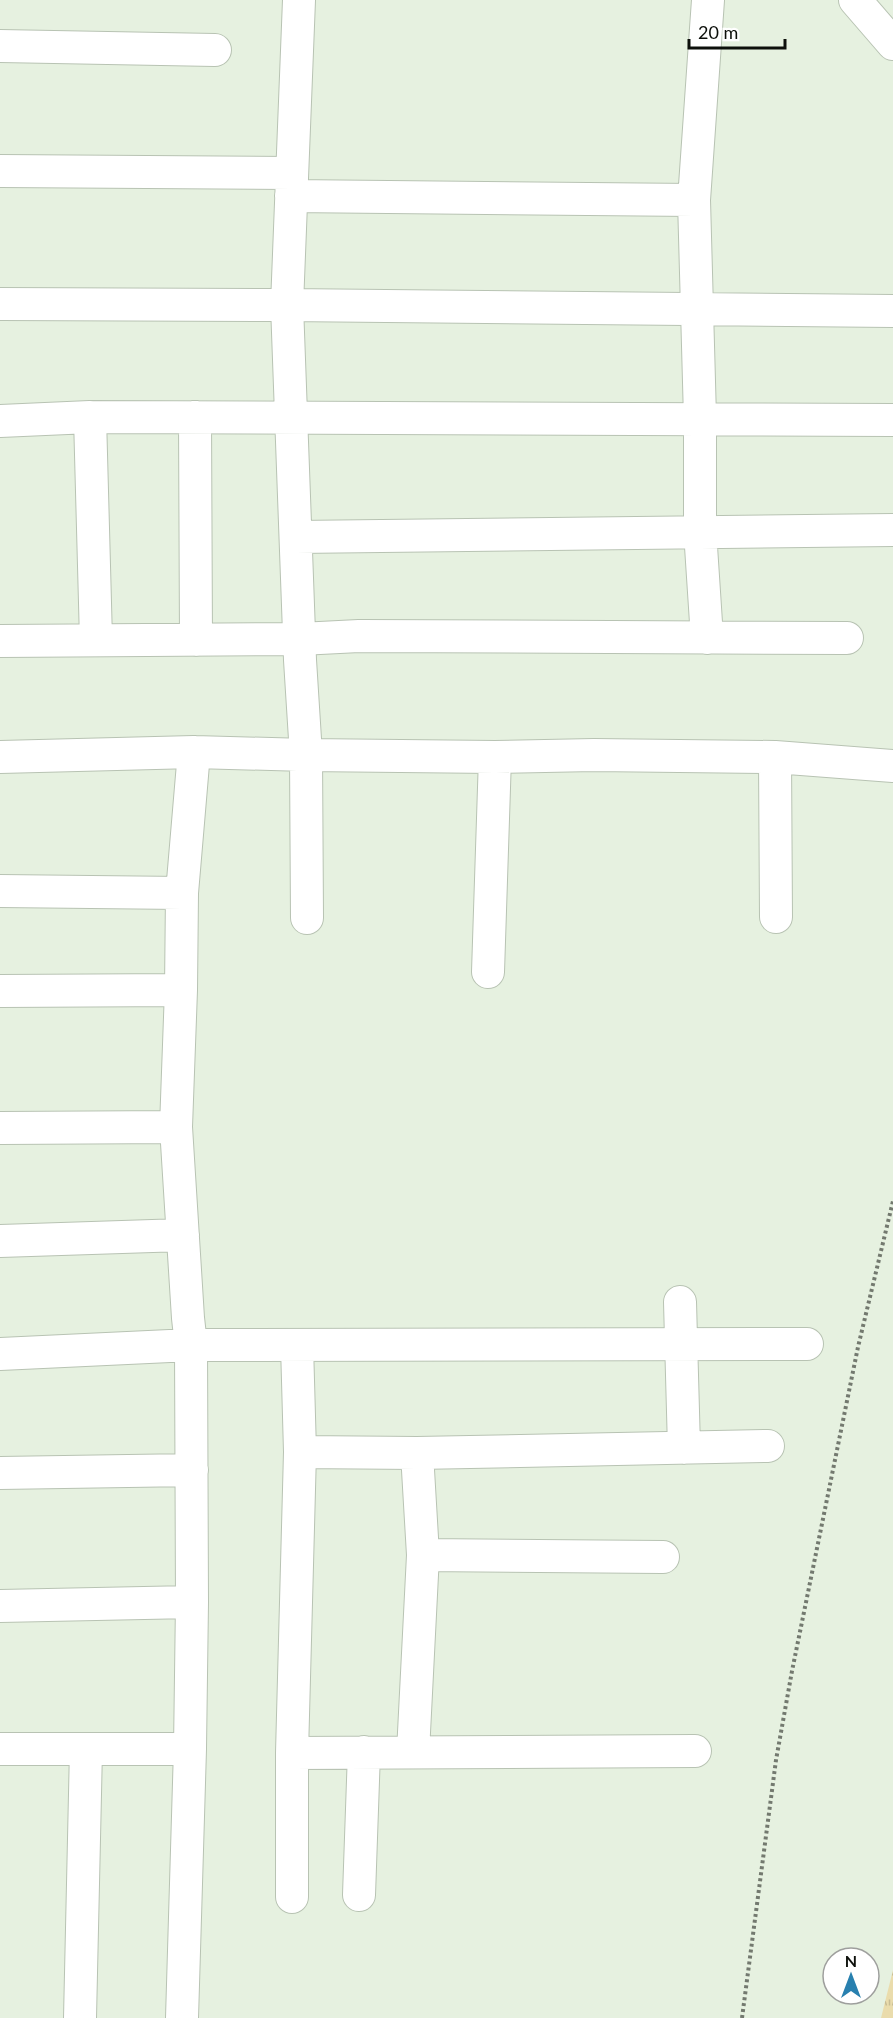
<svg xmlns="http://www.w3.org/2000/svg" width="893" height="2018" font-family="Lato,sans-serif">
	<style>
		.grass { fill: url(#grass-tufts) }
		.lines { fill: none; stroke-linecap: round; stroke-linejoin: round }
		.minor-casing { stroke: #b8c3b3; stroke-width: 34 }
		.path { stroke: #73796f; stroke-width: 4; stroke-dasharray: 3 3; stroke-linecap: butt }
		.minor { stroke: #fff; stroke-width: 32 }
	</style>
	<defs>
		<pattern id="grass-tufts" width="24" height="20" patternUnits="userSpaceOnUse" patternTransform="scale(1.5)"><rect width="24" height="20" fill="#eadcac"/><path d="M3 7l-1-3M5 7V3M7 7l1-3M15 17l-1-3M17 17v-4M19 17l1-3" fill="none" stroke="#c8bc93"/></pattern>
	</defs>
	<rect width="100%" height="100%" fill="#e6f1e0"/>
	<path class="grass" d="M893,1970V2018H881Z"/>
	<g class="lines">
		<g class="minor-casing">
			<path id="minor" d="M299,0L287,305L300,660L306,755L307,918
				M855,0L893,44
				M0,46L215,50
				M0,171L292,173
				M291,196L694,200
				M0,304L287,305L893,311
				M90,417L96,640
				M195,417L196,640
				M0,421L90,417L893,420
				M296,537L893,530
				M707,638L700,531V418L694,200L708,0
				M0,641L300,639L359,636L847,638
				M0,757L194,752L306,755L495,757L594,755L775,757L893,766
				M775,757L776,917
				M0,891L182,893
				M488,972L495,757
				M0,991L181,990
				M0,1128L176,1127
				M0,1241L183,1235
				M680,1302L684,1448
				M0,1354L191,1345L807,1344
				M300,1452L417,1453L768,1446
				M0,1473L192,1470
				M423,1555L663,1557
				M0,1606L192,1602
				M0,1749H190
				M413,1752L423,1555L417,1453
				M292,1753L695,1751
				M359,1895L364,1752
				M292,1897V1753L300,1452L297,1345
				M80,2018L86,1749
				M182,2018L190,1749L192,1602L191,1345L188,1318L176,1127L181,990L182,893L194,752"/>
		</g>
		<path class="path" d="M742,2018L776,1760L792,1671L858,1347L893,1201"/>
		<use href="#minor" class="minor"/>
	</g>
	<g transform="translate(851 1976)"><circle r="28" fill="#ffffff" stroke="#9e9f9d" stroke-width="1.5"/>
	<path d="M0-4.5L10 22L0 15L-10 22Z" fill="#2880af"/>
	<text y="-9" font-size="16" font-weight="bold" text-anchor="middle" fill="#0d100b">N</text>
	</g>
	<path d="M689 39v9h96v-9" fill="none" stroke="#0d100b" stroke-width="3"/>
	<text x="698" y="39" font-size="18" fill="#0d100b" stroke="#ffffff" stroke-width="4.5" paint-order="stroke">20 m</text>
</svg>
